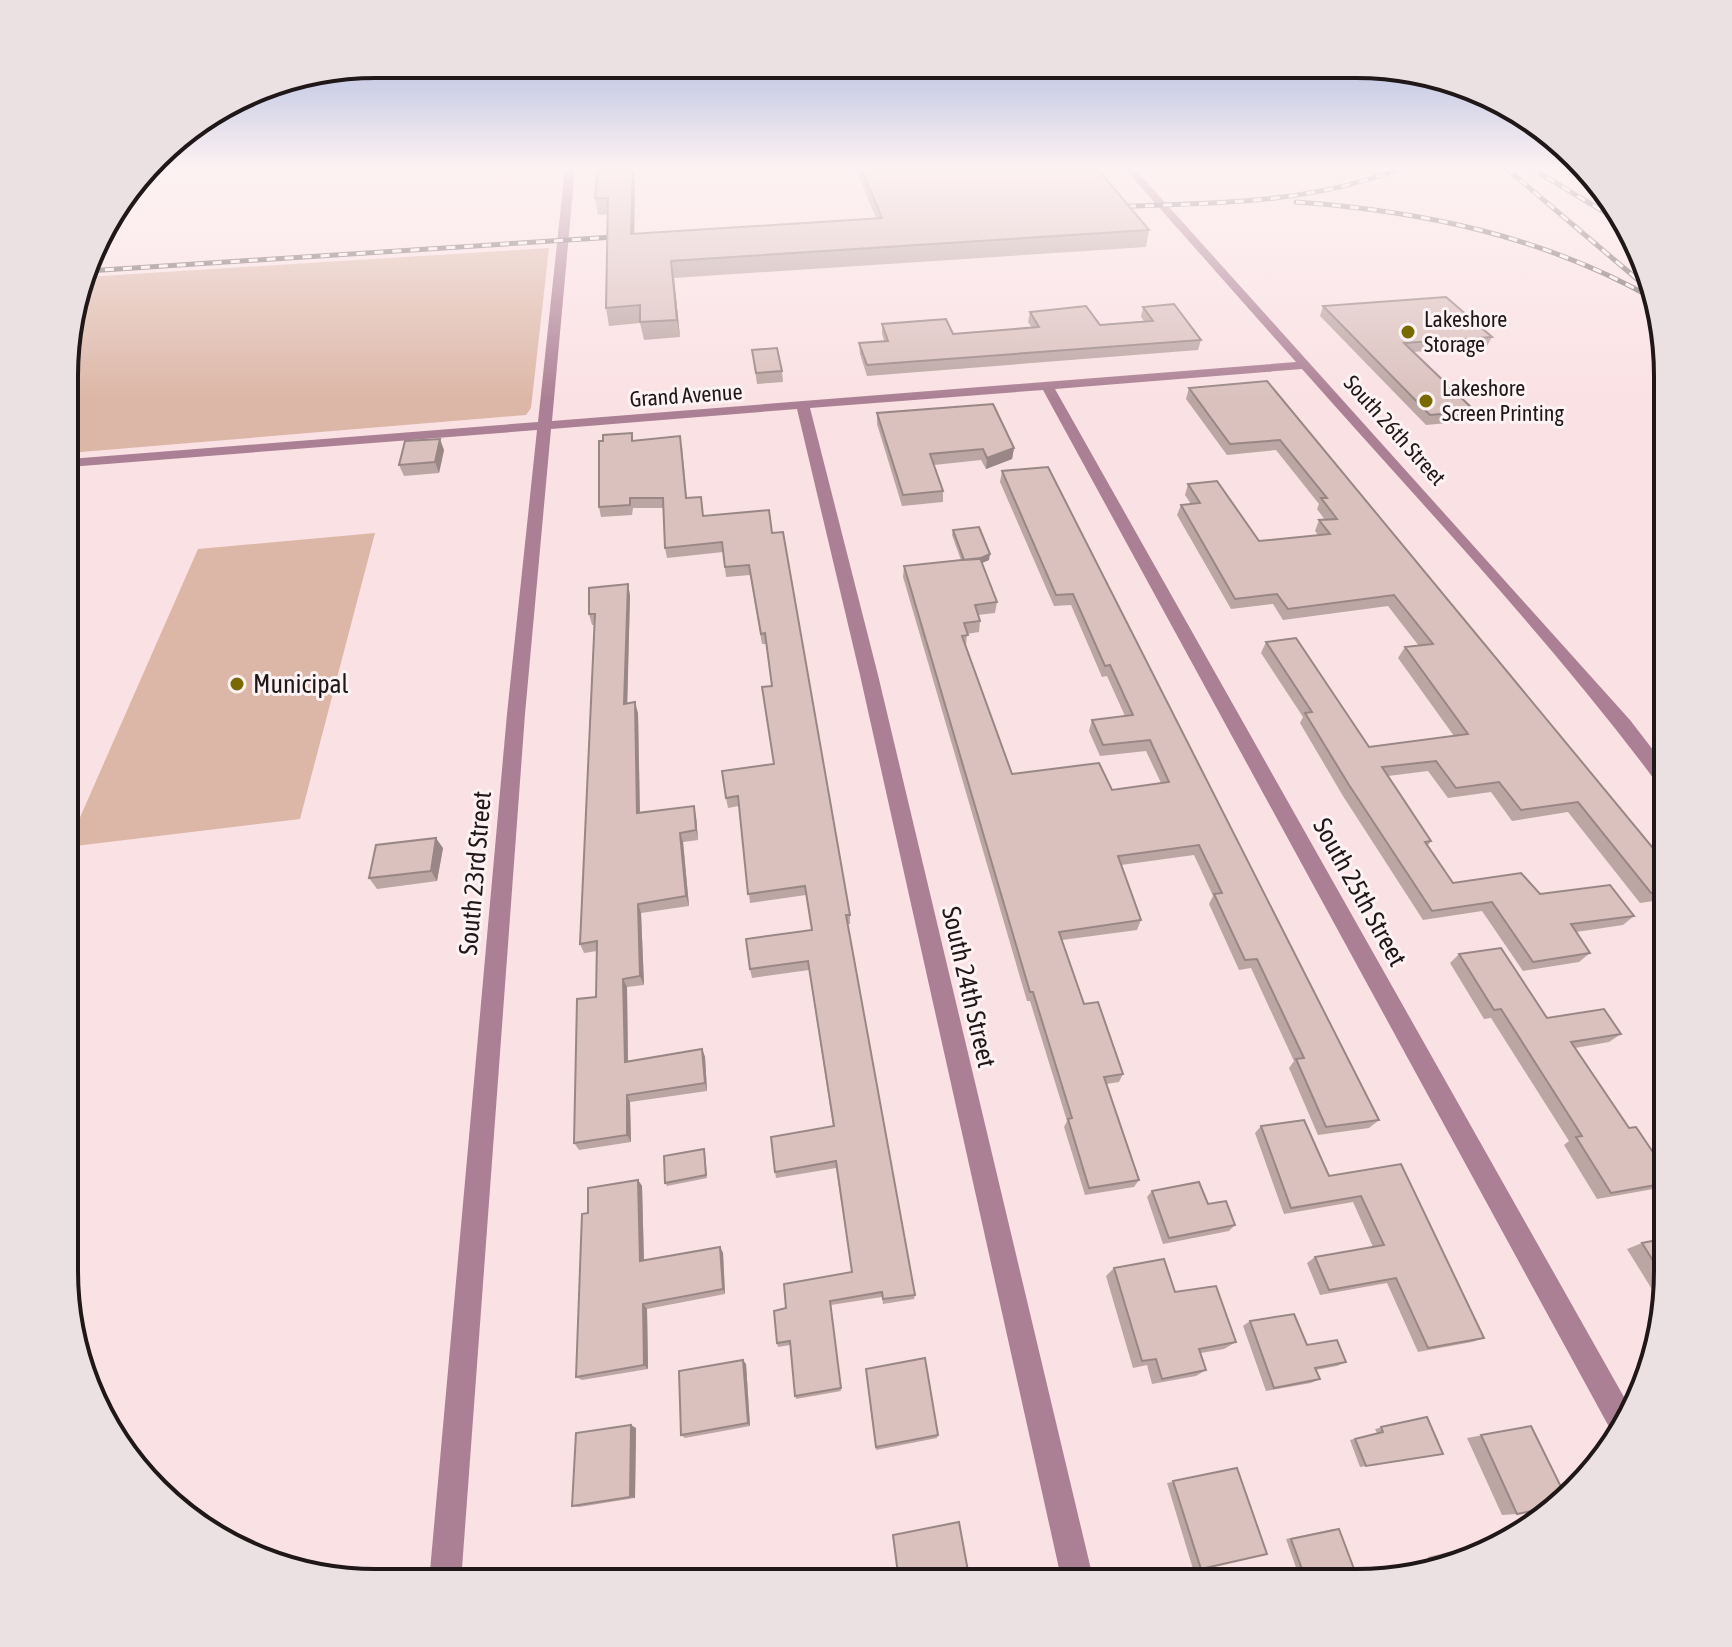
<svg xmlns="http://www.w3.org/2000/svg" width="1732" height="1647" font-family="'Asap Condensed',sans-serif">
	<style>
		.green { fill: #dcb7a7 }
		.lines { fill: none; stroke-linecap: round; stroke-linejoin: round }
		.street { fill: #ab8094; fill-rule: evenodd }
		.rail-casing { stroke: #6a5c5e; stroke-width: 5 }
		.rail { stroke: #fdf2f4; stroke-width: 3; stroke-dasharray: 9; stroke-linecap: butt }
		.wall { fill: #bba6a3 }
		.shaded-wall { fill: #998785 }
		.building { fill: #dac1be; stroke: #998785; stroke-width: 2 }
		.poi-dot { fill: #786a01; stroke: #fdf2f4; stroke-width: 3 }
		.labels { text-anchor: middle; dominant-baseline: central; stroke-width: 6; stroke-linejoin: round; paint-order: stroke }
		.far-poi-label { font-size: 22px; fill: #1f1718; stroke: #fdf2f4; text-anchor: start }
		.far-street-label { font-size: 22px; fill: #1f1718; stroke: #fdf2f4 }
		.poi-label { font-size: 26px; fill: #1f1718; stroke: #fdf2f4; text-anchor: start }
		.street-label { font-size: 26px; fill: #1f1718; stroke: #fdf2f4 }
		.rim { fill: none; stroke: #1f1718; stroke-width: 4 }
	</style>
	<rect width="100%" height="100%" fill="#fae1e4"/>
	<path class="green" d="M549,248L531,408L526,415L69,453L70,316L85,277Z
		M375,533L300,819L67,847L198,549Z"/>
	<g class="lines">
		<path class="street" d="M565,168H575L552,421L1296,362L1124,168H1134L1630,720L1667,768V789L1660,787C1551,640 1423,506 1302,369L1055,389L1633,1413L1614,1436L1043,390L810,408L878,675L1094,1582H1062L860,675L797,409L551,429L525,714L461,1582H429L507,714L537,430L69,467V459L538,422Z"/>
		<g class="rail-casing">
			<path id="rail" d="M1506,168L1637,279
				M1531,168L1626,225
				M1296,202C1422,211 1543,236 1654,299
				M1109,207C1208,203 1308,205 1401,168
				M87,271L630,236"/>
		</g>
		<use href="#rail" class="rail"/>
	</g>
	<path class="wall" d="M635,168L634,234L876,218L855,168H1097L1149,230L1146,247L674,278L680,337L644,340L640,323L609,326L606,308L608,214L598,215L595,198Z
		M1323,306L1492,337L1487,346L1413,352L1475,411L1470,421L1426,425L1320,316Z
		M1143,307L1201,340L1198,350L867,376L860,354L859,343L884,341L882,334V324L953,334L1032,328L1028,322L1030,312L1100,325L1144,321L1141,317Z
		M752,350L782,371L783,382L757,384Z
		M1267,381L1667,865V899L1640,903L1568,812L1512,821L1491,792L1448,798L1428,771L1388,776L1431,841L1428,845L1453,883L1540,894L1634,916L1623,925L1576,932L1590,953L1579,962L1523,971L1482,911L1423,920L1343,796L1300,723L1303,717L1261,653L1266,642L1369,747L1454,736L1398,658L1405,647L1419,646L1388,606L1283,620L1273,604L1231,609L1177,515L1181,505L1191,504L1185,495L1188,484L1259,541L1318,535L1315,531L1319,520H1325L1317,509L1319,504L1276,450L1227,455L1186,399L1189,388Z
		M877,413L1014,448L1012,459L986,469L981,460L934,465L943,491V502L902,506L877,424Z
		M634,441L682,446L687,498L704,516L772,533L850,915V924H847L915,1295L914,1299L883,1304L882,1297L831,1305L841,1391L796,1399L790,1345L778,1347L777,1343L786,1308L852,1272L836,1168L776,1178L775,1172L833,1126L809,970L752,978L750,969L812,930L806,895L750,903L739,806L728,808L726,798L773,764L772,686L766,644H762L750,575L726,577L723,552L667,558L665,548L663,508H633L632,515L601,517L599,507Z
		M444,450L439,473L404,476L399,465Z
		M1002,471L1379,1120L1369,1128L1318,1135L1289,1068L1294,1061L1251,968L1239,970L1209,904L1213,896L1194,855L1121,865L1141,920L1137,930L1062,940L1084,1004L1123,1074L1119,1082L1106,1084L1139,1180L1134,1187L1085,1195L1064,1127L1067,1121L1030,1001H1027L903,577L904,566L961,560L952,535L953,530L989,560L982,563L997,602L995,613L978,615L980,621L979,632L967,634L966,646L1012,774L1112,790L1161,783L1146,751L1100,756L1089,731L1092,720L1125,716L1107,676L1102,677L1071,605L1054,606L1000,482Z
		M630,595L627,703L638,713L640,813L696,816L698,840L683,842L689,906L641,913L644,985L627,987L628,1061L702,1049L705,1057L707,1091L630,1102L631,1142L579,1150L574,1143L596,997L597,951L584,953L580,944L594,625H592L589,614Z
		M443,848L437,881L377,889L369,878Z
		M1459,954L1547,1018L1621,1034L1609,1042L1575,1048L1629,1128L1667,1173V1186V1185L1659,1188L1597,1199L1564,1145L1569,1141L1491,1018L1484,1019L1450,963Z
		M1261,1126L1329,1176L1401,1164L1484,1338L1472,1342L1418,1352L1387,1283L1320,1295L1307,1263L1315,1257L1373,1247L1353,1202L1284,1214L1255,1133Z
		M705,1153L707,1178L667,1186L665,1183Z
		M638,1180L642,1186L644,1260L720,1247L723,1253L725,1294L647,1309L648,1369L582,1380L576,1377L588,1213Z
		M1152,1191L1235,1225L1229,1231L1163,1244L1147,1197Z
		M1667,1238V1291L1663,1307L1627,1249L1642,1243Z
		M1114,1268L1175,1292L1236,1342L1224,1349L1201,1353L1206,1370L1196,1376L1152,1384L1147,1365L1133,1368L1106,1276Z
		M1250,1321L1307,1345L1346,1362L1337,1366L1316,1370L1320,1379L1311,1383L1266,1391L1243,1326Z
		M746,1364L750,1426L685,1438L681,1435Z
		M866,1373L938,1435L937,1438L876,1450Z
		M1427,1417L1443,1454L1360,1467L1350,1440L1377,1433L1375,1429Z
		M1531,1426L1517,1514L1502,1515L1467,1438Z
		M636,1428L635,1498L579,1507L572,1506Z
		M1237,1468L1201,1569H1193L1167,1483Z
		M1334,1529H1339L1306,1580L1300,1579L1286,1539Z
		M1476,1545H1491L1475,1559L1433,1569L1428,1557Z"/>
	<path class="shaded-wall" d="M633,168H635L634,251L631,234Z
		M671,261L674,278L680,337L677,320Z
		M440,439L444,450L439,473L435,462Z
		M1014,448L1012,459L986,469L987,458Z
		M990,554L989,560L965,570L966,564Z
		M628,584L630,595L627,714L624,704Z
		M635,702L638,713L640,823L637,813Z
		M694,806L696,816L698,840L696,830Z
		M680,833L683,842L689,906L686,896Z
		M436,838L443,848L437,881L431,871Z
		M638,904L641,913L644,985L640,976Z
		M623,979L627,987L628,1070L625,1062Z
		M702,1049L705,1057L707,1091L705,1083Z
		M627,1095L630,1102L631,1142L627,1135Z
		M638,1180L642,1186L644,1266L640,1261Z
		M720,1247L723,1253L725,1294L723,1289Z
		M643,1304L647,1309L648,1369L644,1365Z
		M743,1360L746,1364L750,1426L748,1423Z
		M631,1425L636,1428L635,1498L630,1497Z"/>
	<path class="building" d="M598,168H633L631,234L882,218L861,168H1097L1149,230L671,261L677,320L640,322V305L606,308L608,198H595Z
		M1446,297L1492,337L1404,343L1475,411L1430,415L1323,306Z
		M1174,304L1201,340L867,365L859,343L888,341L882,324L946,319L953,334L1039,327L1030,312L1086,306L1100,325L1153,321L1143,307Z
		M777,348L782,371L756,373L752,350Z
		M1267,381L1667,865V891L1651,893L1578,802L1521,810L1499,782L1456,788L1436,761L1382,767L1431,841L1425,842L1453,883L1521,873L1540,894L1610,885L1634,916L1571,924L1590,953L1533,962L1492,902L1432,911L1349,785L1305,713L1312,712L1266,642L1296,638L1369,747L1468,734L1405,647L1433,644L1394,595L1288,609L1277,594L1235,599L1181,505L1200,503L1188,484L1217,481L1259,541L1330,534L1319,520L1337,519L1321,498H1327L1280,440L1230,444L1189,388Z
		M993,404L1014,448L987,458L983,449L930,454L943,491L903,495L877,413Z
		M632,433V441L680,436L686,498L701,497L703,516L769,510L772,533L783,532L850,915H846L915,1295L883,1299L882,1292L830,1301L841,1388L795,1396L790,1341L777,1343L774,1311L786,1308L784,1284L852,1272L836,1161L775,1172L771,1137L834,1126L808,961L750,969L746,939L812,930L805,886L748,894L738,796L726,798L722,771L774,764L762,687L772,686L765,633L761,634L749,565L725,567L722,542L665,548L663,498H630V505L599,507V441H603V435Z
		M440,439L435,462L399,465L405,441Z
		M1048,467L1379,1120L1326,1127L1296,1059L1304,1058L1257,959L1245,960L1214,894L1222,893L1199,845L1118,856L1141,920L1059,932L1084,1004L1098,1002L1123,1074L1104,1077L1139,1180L1089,1188L1068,1119L1072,1118L1033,992H1030L904,566L980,558L997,602L975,605L980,621L964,623L968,635L962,636L1012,774L1099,763L1112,790L1169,782L1150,740L1103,745L1092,720L1133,715L1110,665L1105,666L1073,594L1056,595L1002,471Z
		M979,527L990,554L979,559L964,560L953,530Z
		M628,584L624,704L635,702L637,813L694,806L696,830L680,833L686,896L638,904L640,976L623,979L625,1062L702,1049L705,1083L627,1095V1135L574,1143L577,999L596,997L597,941L580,944L595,614H589V588Z
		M436,838L431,871L369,878L376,845Z
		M1501,948L1547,1018L1604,1009L1621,1034L1571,1042L1629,1128L1636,1127L1667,1173V1183L1611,1193L1576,1137L1582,1136L1501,1009L1494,1010L1459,954Z
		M1304,1120L1329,1176L1401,1164L1484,1338L1428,1348L1396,1278L1329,1290L1315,1257L1384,1245L1361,1196L1291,1208L1261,1126Z
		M704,1149L706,1175L665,1183L664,1156Z
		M638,1180L640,1261L720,1247L723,1289L643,1304L644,1365L576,1377L582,1214L588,1213V1188Z
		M1199,1182L1208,1204L1226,1201L1235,1225L1169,1238L1152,1191Z
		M1667,1238V1283L1642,1243Z
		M1164,1259L1175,1292L1216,1286L1236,1342L1199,1349L1206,1370L1162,1379L1156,1359L1142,1361L1114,1268Z
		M1294,1314L1307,1345L1337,1340L1346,1362L1315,1368L1320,1379L1274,1388L1250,1321Z
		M925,1358L938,1435L876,1447L866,1369Z
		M743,1360L748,1423L681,1435L679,1371Z
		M1427,1417L1443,1454L1366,1466L1355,1439L1383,1432L1381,1427Z
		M631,1425L630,1497L572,1506L576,1433Z
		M1531,1426L1565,1495L1556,1506L1517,1514L1481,1435Z
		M1237,1468L1267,1554L1201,1569L1173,1481Z
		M959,1522L970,1582H899L893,1535Z
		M1339,1529L1354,1569L1306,1580L1291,1539Z
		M1491,1545L1493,1549L1475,1559L1445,1566L1441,1556Z"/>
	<linearGradient id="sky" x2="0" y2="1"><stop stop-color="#9bacd9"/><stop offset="0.42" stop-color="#fdf2f3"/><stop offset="1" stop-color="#fdf2f3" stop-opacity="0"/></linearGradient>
	<rect width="1732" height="399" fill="url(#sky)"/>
	<g class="poi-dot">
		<circle cx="1408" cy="332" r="8"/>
		<circle cx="1426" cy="401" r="8"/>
		<circle cx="237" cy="684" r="8"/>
	</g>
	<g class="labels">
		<g class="far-poi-label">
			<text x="1424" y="319">Lakeshore<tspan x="1424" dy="25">Storage</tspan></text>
			<text x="1442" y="388">Lakeshore<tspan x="1442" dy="25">Screen Printing</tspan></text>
		</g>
		<g class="far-street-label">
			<text transform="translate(686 395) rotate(-4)">Grand Avenue</text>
			<text transform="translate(1395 430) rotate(48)">South 26th Street</text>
		</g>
		<g class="poi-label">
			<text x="253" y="684">Municipal</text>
		</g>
		<g class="street-label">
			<text transform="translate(475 873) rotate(-85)">South 23rd Street</text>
			<text transform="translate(1360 892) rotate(61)">South 25th Street</text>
			<text transform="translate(969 987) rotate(77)">South 24th Street</text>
		</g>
	</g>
	<path d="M0 0H1732V1647H0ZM376 78H1356A298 298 0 0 1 1654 376V1271A298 298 0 0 1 1356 1569H376A298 298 0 0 1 78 1271V376A298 298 0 0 1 376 78Z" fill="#ebe0e2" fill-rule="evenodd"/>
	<path class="rim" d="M376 78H1356A298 298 0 0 1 1654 376V1271A298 298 0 0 1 1356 1569H376A298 298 0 0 1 78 1271V376A298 298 0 0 1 376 78Z"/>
</svg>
